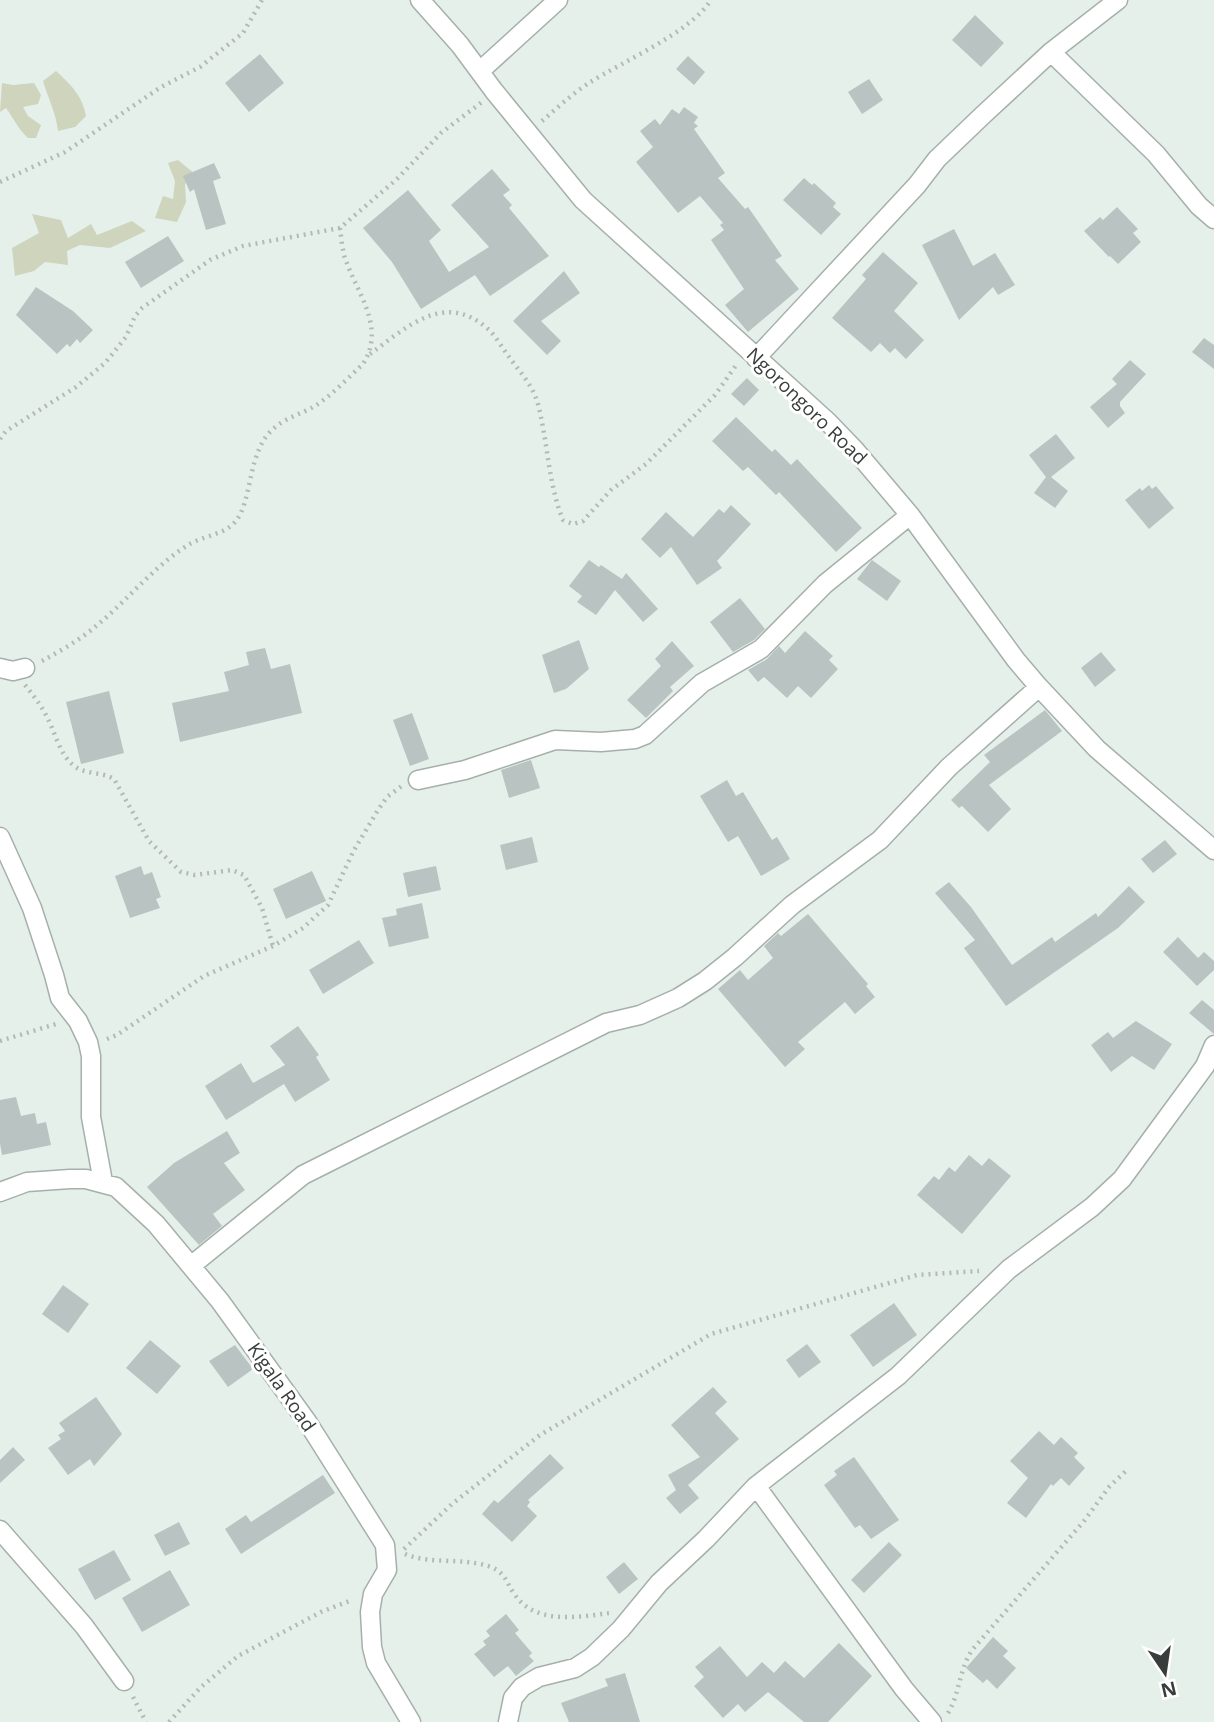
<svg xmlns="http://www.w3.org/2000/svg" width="1214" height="1722" font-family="'Open Sans',sans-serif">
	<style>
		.green { fill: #cfd4bd }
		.building { fill: #b8c3c2 }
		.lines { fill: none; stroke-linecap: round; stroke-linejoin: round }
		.street-casing { stroke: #a6b0ab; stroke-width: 21 }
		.path { stroke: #b2bab6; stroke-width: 4.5; stroke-dasharray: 2 5; stroke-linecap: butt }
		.street { stroke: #fff; stroke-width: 18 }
		.labels { text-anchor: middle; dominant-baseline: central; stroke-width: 6; stroke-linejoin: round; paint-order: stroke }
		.street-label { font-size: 19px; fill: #393d3c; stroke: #fff }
	</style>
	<rect width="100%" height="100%" fill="#e6f0eb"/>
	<path class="green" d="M56,71C71,85 82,95 86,116L75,127L58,131C56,113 48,98 43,81Z
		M2,83L13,85L34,83L41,95L38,104L23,107L28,116L41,125L36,138H28C18,129 14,119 6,108L0,112Z
		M178,160L195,174L185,184L186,202L177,222L155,218L163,196L173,199L175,181L168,163Z
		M32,214L61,220L68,238L91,224L97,235L132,221L146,231L110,248L80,245L67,251L68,265L45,262L34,271L15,276L12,248L39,233Z"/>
	<path class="building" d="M975,15L1004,43L981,67L952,40Z
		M260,54L284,83L249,112L225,83Z
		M688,56L705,72L694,85L676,69Z
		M869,79L883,100L862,114L848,92Z
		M684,107L698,117L694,123L698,126L694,129L725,173L718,178L745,209L748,207L782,256L775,260L799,289L748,332L725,305L744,289L711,240L724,230L720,225L723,223L700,196L678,213L636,162L653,147L640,131L655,119L660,125L672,109L679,114Z
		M214,163L221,178L213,181L226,224L206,230L194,189L190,192L183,176Z
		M492,169L510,190L503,195L512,205L509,208L549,256L490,296L475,275L421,309L392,262L363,228L408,190L441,230L429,241L449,272L489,247L451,205Z
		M804,178L812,185L814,183L836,203L833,207L841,214L821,235L783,200Z
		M1117,207L1138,229L1133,233L1141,242L1118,264L1110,256L1109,257L1084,231L1100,217L1103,220Z
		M954,229L973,266L995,253L1015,285L998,295L993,287L959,320L922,245Z
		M168,236L184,261L141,288L125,262Z
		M883,252L918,283L894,311L924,340L906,359L895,348L890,353L880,343L871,352L832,318L866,279L862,275Z
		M564,271L580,293L541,321L561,341L547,355L513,321Z
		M36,287L73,311L93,330L80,343L77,339L70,347L67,344L57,354L16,315Z
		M1204,338L1214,345V369L1192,352Z
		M1130,360L1146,374L1120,402V406L1125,413L1108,428L1090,407L1117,384L1112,379Z
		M747,378L759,390L744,406L731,394Z
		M736,417L772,452L775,449L791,465L797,459L862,528L836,552L779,492L776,495L748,467L743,471L712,441Z
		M1056,434L1075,458L1051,477L1068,491L1055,508L1034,493L1046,477L1029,455Z
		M1149,485L1152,489L1156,486L1174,508L1149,529L1125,500L1140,488L1142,491Z
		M731,505L751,524L717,561L722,568L697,585L671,547L660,558L641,539L666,512L693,537L719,509L724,513Z
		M589,560L599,567L601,565L622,579L626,573L658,609L643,622L615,590L596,615L577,602L582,596L569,586Z
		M872,560L901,581L887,601L857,579Z
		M740,598L765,629L754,640L733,652L710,622Z
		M805,631L833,656L829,660L838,669L811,698L798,686L787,698L764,677L758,682L748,670L767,659L779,646L785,653Z
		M579,640L589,669L566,689L554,693L542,655Z
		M672,641L694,666L670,687L673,691L646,718L627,700L661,666L655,659Z
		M265,648L271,669L290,664L302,713L180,742L172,703L229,691L224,672L249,665L246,652Z
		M1101,652L1116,670L1095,687L1081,668Z
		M109,691L124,753L81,764L66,702Z
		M1045,710L1062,731L989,785L1011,809L988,832L962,806L959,808L951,800L990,762L984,755Z
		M412,713L429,759L410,766L393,720Z
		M531,760L540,788L509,798L501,770Z
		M727,780L736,796L743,792L772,840L777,837L790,859L761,876L738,836L728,842L700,796Z
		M532,837L538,862L506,870L500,845Z
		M1165,840L1177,854L1153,873L1141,859Z
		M141,866L144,875L152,872L161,897L156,899L160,908L130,918L115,876Z
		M436,866L441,890L408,897L403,873Z
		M312,871L326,901L286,919L273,889Z
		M949,882L971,907L1012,965L1052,937L1055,942L1096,913L1098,917L1129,886L1145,902L1118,928L1006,1006L964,948L975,940L935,893Z
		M422,903L429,938L389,947L382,918L397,915L396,909Z
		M808,914L868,984L866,986L875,997L855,1014L845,1002L798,1042L805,1049L785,1067L718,989L740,970L748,980L773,958L764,946L778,933L781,936Z
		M1178,937L1198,958L1204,952L1214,961V970L1197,986L1163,952Z
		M359,940L374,963L323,994L309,970Z
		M1202,1000L1214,1010V1034L1189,1013Z
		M1136,1021L1172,1044L1154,1070L1132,1056L1111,1072L1091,1045L1108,1032L1113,1038Z
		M298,1026L319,1055L316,1057L330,1080L295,1102L284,1084L226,1120L205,1086L241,1063L253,1083L285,1065L270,1046Z
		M16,1097L21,1116L35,1113L37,1124L46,1122L51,1145L2,1155L0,1143V1100Z
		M227,1131L240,1153L224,1163L245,1190L213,1214L222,1226L199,1245L147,1187L174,1163Z
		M969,1155L982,1166L989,1158L1011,1176L962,1234L917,1195L934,1176L939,1180L949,1167L955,1172Z
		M63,1285L89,1304L68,1333L42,1314Z
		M894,1303L917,1335L873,1367L850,1335Z
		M150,1340L181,1366L157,1394L126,1368Z
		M807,1344L821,1362L799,1378L786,1360Z
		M235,1345L253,1369L228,1387L209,1361Z
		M713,1387L727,1402L715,1413L739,1439L688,1485L699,1498L680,1514L666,1498L676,1490L668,1475L700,1457L671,1425Z
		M96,1397L122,1434L94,1466L90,1459L68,1475L48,1448L61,1439L58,1435L65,1431L59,1423Z
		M1039,1431L1054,1445L1061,1437L1078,1453L1074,1457L1085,1468L1069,1486L1061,1478L1053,1486L1051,1484L1026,1518L1007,1503L1028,1478L1010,1461Z
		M13,1447L25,1460L0,1483V1460Z
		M550,1454L564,1468L528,1500L530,1502L527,1506L537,1516L512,1542L482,1514L494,1500L498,1503Z
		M854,1457L899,1520L871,1539L860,1525L855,1528L824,1485L837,1475L834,1471Z
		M323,1475L335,1493L241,1554L225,1529L246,1515L251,1522Z
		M179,1522L190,1544L165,1556L154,1535Z
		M889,1542L902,1555L864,1593L851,1580Z
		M114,1550L131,1580L95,1600L78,1569Z
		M624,1562L638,1579L619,1594L606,1577Z
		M170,1570L190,1605L142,1632L122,1598Z
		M506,1614L519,1630L515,1633L532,1653L529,1656L534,1661L516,1676L508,1666L494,1677L474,1654L486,1645L483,1641L490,1636L486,1631Z
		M993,1637L1008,1651L1003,1656L1016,1668L997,1689L987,1679L983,1683L966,1668Z
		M839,1643L872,1676L828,1722H804L768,1692L745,1712L738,1704L723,1718L694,1686L704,1677L695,1667L720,1646L747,1677L762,1662L774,1673L785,1661L804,1678Z
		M625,1673L640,1722H569L561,1703L608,1686L605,1679Z"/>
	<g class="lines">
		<g class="street-casing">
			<path id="street" d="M420,0L460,45L494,91L583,200L828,422L855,450L910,515L1016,660L1039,687L1097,749L1214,850
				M1051,52L1156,154L1199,206L1214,219
				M480,71L558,0
				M756,358L917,185L937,159L983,115L1051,52L1118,0
				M0,668L13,671L25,668
				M418,780L465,770L555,740L601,742L635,739L645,735L702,683L761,649L825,584L910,515
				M0,837L32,908L54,975L60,998L78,1021L88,1042L91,1056V1117L103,1182
				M0,1192L27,1182L70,1179H86L116,1187L156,1224L220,1301L308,1423L385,1545L387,1570L373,1594L370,1612L372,1647L376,1663L411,1722
				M192,1265L303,1175L606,1023L640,1015L678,998L705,981L735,957L792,905L880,840L949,767L1039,687
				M756,1486L904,1689L932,1722
				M0,1530L84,1626L124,1681
				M508,1722L513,1698L522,1687L539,1677L575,1668L592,1657L621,1629L659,1583L706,1539L756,1486L898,1376L1009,1269L1092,1207L1122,1179L1205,1066L1214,1045"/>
		</g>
		<path class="path" d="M542,121C557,108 572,94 589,83C623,61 690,33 711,0
			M0,182L65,152L161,87L200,67L243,33L262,0
			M370,354C406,328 444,290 488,329C495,335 501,346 507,354C518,370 533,385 538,404C548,443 548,483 563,520L573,524L583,521L611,490L646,464L715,395L737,364
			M0,439L6,431L76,387L105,363L126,337L135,316L142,308L210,260L243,246L340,228L397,179L441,133L482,102
			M42,661C60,651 80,640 96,626C127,601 153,567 188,545C202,536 224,535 235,522C253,501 247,452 273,429C285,418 301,414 315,406C332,395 348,378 363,364C387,326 355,291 344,255C342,246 341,236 340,228
			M25,685C33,695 41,705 47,717C55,732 59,753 73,765C84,775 101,771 114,779L149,841L181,872L195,875L232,870L244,875L262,908L273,946
			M107,1039L117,1035L204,976L273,946L303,928L328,905L354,850L378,810L387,797L403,785
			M0,1041L56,1024
			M404,1549L452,1504L540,1435L711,1334L917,1275L979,1271
			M405,1554C431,1565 464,1557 491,1567C506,1573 506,1583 515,1595C536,1625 578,1617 610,1613
			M133,1697L146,1722
			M948,1713C960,1693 959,1670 972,1650L1084,1521L1109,1487L1127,1470
			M169,1722L200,1688L238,1656L321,1612L352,1600"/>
		<use href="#street" class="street"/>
	</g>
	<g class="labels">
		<g class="street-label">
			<text transform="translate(807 406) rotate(44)">Ngorongoro Road</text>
			<text transform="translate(282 1387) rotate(55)">Kigala Road</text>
		</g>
	</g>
	<g transform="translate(1165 1673) rotate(167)" stroke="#ffffff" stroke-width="5" paint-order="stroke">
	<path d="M0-5L12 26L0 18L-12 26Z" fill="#393d3c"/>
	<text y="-10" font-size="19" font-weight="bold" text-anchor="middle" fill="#393d3c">N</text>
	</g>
</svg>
